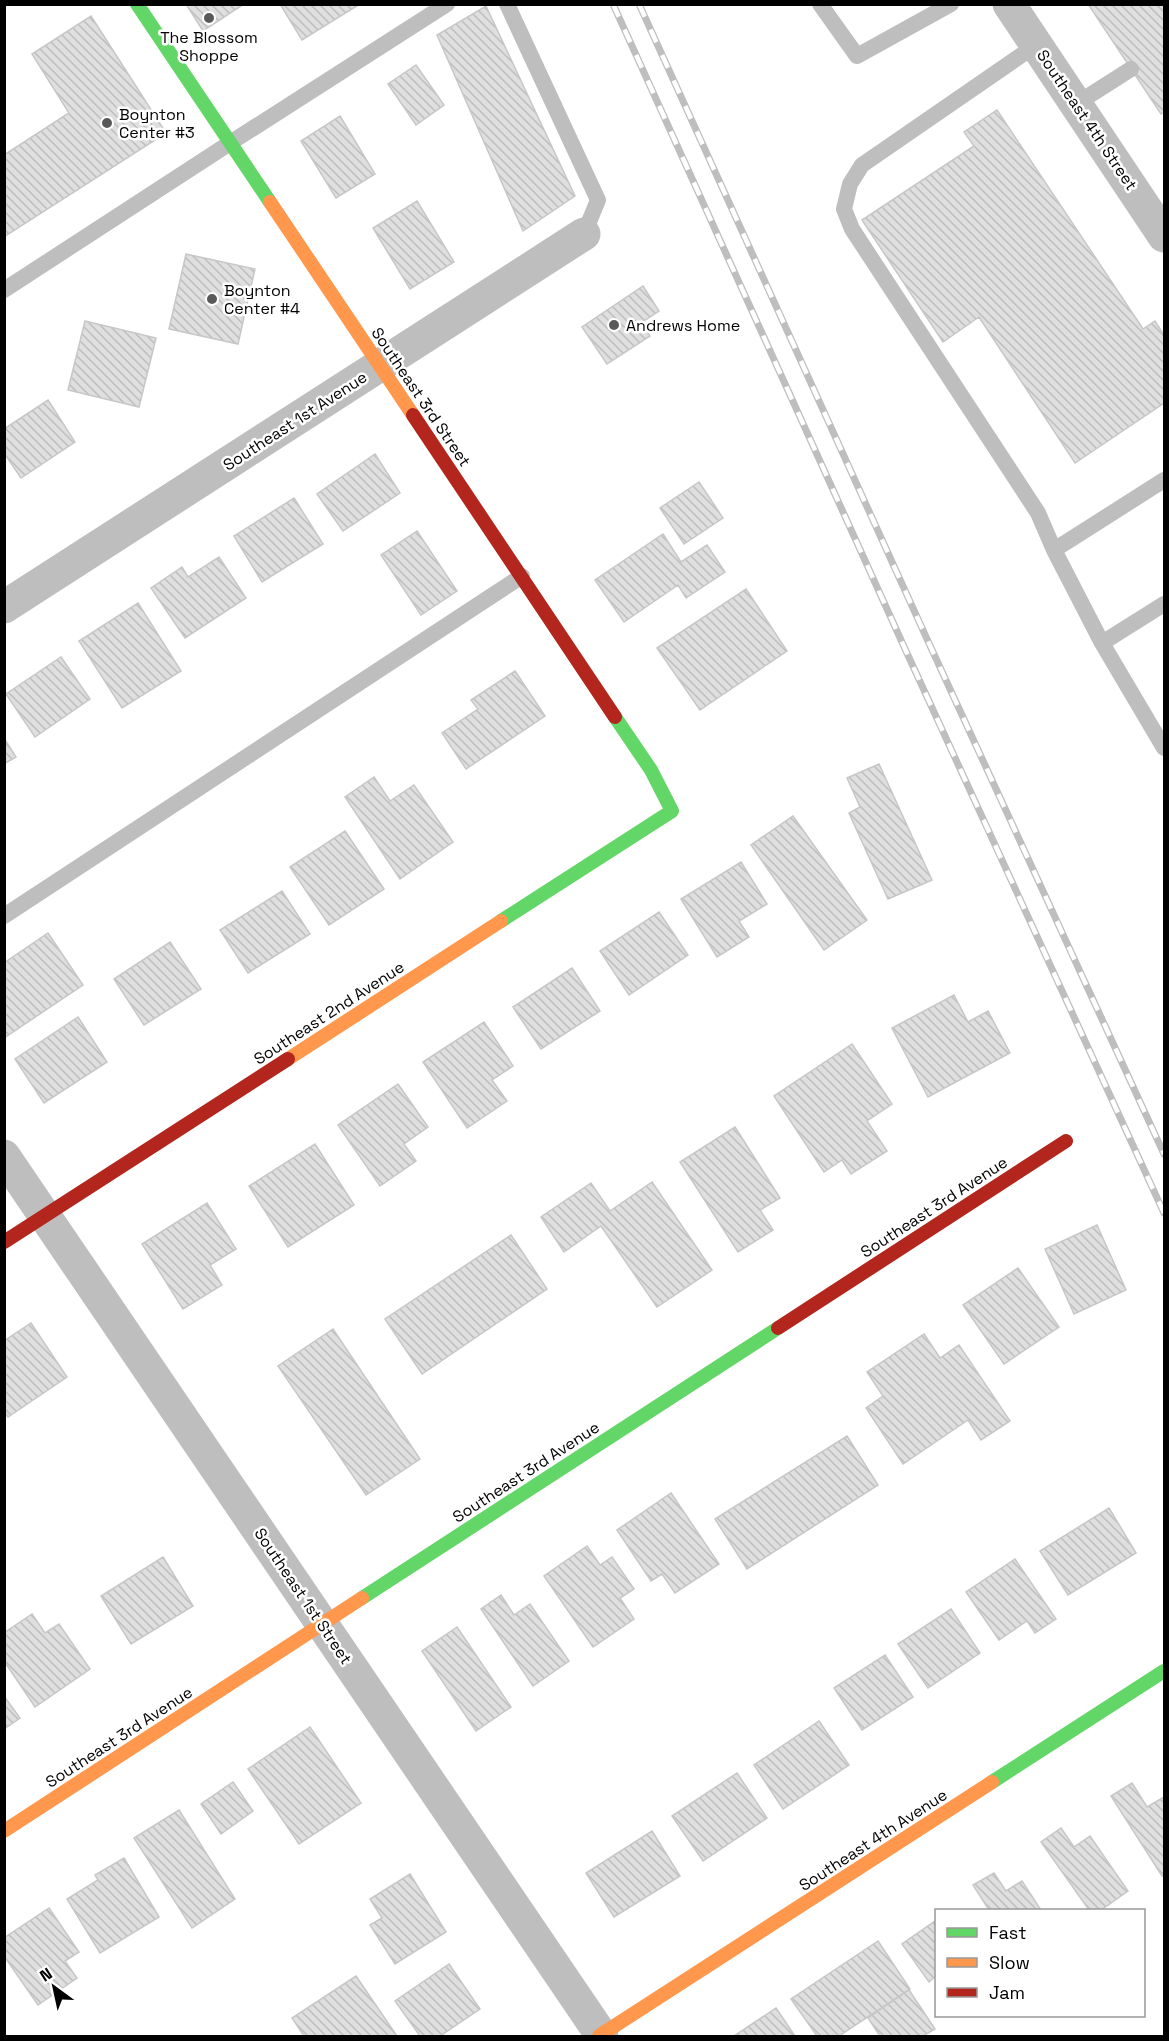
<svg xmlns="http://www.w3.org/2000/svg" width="1169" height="2041" font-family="'Space Grotesk',sans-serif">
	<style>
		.building { fill: url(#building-back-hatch); stroke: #c7c7c7; stroke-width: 1.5 }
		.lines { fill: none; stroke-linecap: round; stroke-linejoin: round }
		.lane { stroke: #bebebe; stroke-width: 16 }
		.street { stroke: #bebebe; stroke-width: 33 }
		.fast { stroke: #63d668; stroke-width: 14 }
		.slow { stroke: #ff974d; stroke-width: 14 }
		.jam { stroke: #b3261e; stroke-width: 14 }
		.rail-casing { stroke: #bebebe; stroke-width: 7 }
		.rail { stroke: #fff; stroke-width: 4.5; stroke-dasharray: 14; stroke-linecap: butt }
		.poi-dot { fill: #595959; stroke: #fff; stroke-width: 2 }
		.labels { text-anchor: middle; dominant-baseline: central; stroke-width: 5; stroke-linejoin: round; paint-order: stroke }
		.poi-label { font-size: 16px; fill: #000; stroke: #fff; text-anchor: start }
		.street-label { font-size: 16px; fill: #000; stroke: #fff }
	</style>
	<defs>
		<pattern id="building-back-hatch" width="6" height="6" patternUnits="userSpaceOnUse" patternTransform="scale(1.5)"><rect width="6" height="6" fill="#dfdfdf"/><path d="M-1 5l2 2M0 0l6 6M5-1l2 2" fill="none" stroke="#bebebe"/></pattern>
	</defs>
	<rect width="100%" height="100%" fill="#fff"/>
	<path class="building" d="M186,4H244L203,31Z
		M280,4H360L302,40Z
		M1088,4H1164V112L1161,114Z
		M486,6L575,196L523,231L437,35Z
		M91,16L166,133L4,237V155L69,113L32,54Z
		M416,65L444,105L416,125L388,84Z
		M997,110L1143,329L1155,321L1164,335V403L1075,463L979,317L943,342L862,220L974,146L964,132Z
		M340,116L375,174L336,198L301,141Z
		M417,201L454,262L410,289L373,228Z
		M186,254L255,269L238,344L169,329Z
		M643,286L659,311L641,323L650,336L607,364L582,327Z
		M85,321L156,338L139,407L68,390Z
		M48,400L75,442L21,478L4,453V429Z
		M375,454L400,493L343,531L317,494Z
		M699,482L723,518L684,544L660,508Z
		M294,498L323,544L262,582L234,536Z
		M417,531L457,591L421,615L381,555Z
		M663,534L681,562L707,545L725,572L686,598L678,585L624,622L595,580Z
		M219,557L246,598L185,638L151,588L182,567L188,577Z
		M746,589L787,651L700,710L657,648Z
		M138,603L181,671L122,708L79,641Z
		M61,657L90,699L35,737L6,694Z
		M515,671L545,716L466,769L442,733L478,709L471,700Z
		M4,738L16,757L4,764Z
		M879,764L932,880L888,899L849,813L860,807L847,778Z
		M374,777L390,801L414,785L453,842L400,879L345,797Z
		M793,816L867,920L824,950L751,845Z
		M345,831L384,889L329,925L290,867Z
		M741,862L767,904L739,921L749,937L717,957L681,899Z
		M282,891L310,934L248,973L220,930Z
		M659,912L688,955L629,995L600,951Z
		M48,933L83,985L4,1038V963Z
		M170,942L201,989L144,1025L114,979Z
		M572,968L600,1011L541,1049L513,1007Z
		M954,995L968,1022L988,1011L1010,1053L928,1097L892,1028Z
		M78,1017L107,1062L44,1103L15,1059Z
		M484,1022L513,1066L492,1080L507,1101L467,1128L423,1062Z
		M852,1044L892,1104L867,1121L887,1151L851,1174L842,1160L824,1172L774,1096Z
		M398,1084L428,1127L404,1144L416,1161L380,1186L338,1125Z
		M735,1127L780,1198L760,1210L773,1230L738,1252L680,1162Z
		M315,1144L354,1205L288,1247L249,1186Z
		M652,1182L712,1270L657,1307L601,1226L564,1252L541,1217L591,1183L610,1211Z
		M207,1203L236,1249L210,1265L222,1285L183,1309L142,1244Z
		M1097,1225L1126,1290L1074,1314L1045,1249Z
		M511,1235L547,1289L422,1374L385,1319Z
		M1018,1268L1059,1327L1004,1364L963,1305Z
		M31,1323L67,1377L8,1417L4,1412V1341Z
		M333,1329L420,1459L366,1495L278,1366Z
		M924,1334L940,1358L959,1345L1010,1421L981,1440L968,1420L903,1464L866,1408L883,1396L867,1372Z
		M847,1436L878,1485L747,1569L715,1519Z
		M671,1493L719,1564L675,1593L662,1574L651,1581L617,1530Z
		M1109,1508L1136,1553L1068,1595L1040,1551Z
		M587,1546L600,1565L612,1557L634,1589L620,1598L634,1619L593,1647L544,1576Z
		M163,1557L193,1606L131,1644L101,1596Z
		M1015,1559L1056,1619L1035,1633L1027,1621L999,1640L966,1592Z
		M501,1595L514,1615L530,1604L569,1661L533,1686L481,1609Z
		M951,1609L980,1653L928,1688L898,1644Z
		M32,1614L45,1633L59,1624L90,1669L35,1707L4,1661V1633Z
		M457,1627L511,1707L476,1731L422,1651Z
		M885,1655L913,1697L862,1730L834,1688Z
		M4,1696L20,1718L4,1729Z
		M819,1721L849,1765L783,1809L754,1765Z
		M310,1727L361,1803L299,1844L248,1769Z
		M737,1773L767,1818L703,1861L672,1816Z
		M233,1782L253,1811L221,1834L201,1804Z
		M1132,1783L1147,1807L1164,1797V1875L1162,1876L1111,1796Z
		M179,1810L235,1899L192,1928L134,1838Z
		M1061,1828L1074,1847L1090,1836L1128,1891L1101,1910H1089L1041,1842Z
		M652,1831L680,1876L614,1917L586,1873Z
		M124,1858L159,1917L100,1953L67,1899L98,1880L95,1875Z
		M994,1873L1006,1891L1022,1881L1041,1910H989L973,1885Z
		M410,1874L446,1932L395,1964L370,1925L382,1918L370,1899Z
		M49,1908L79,1952L65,1961L77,1978L38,2005L4,1956V1938Z
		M935,1921L936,1976L929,1982L902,1944Z
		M878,1941L910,1989L839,2036H817L791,1999Z
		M449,1964L480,2009L440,2036H420L395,2001Z
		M356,1976L397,2036H304L292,2018Z
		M909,1990L935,2029L923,2036H880L868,2018Z
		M776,2008L795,2036H734Z"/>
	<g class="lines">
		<path class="lane" d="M507,4L598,200L584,234
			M820,4L857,56L951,4
			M1036,45L862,165L850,184L844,209L852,229L1038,513L1054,550L1102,643L1164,748
			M1076,104L1131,69
			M4,290L230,143L447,4
			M1054,550L1164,480
			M1102,643L1164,604
			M4,916L522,576"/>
		<path class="street" d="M1009,4L1164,236
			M4,607L584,234
			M4,1156L602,2036"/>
		<path class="fast" d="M137,4L270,202
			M501,921L672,811L651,770L615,717
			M362,1598L778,1328
			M992,1782L1164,1671"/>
		<path class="slow" d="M270,202L413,415
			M288,1059L501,921
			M4,1831L362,1598
			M599,2036L992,1782"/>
		<path class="jam" d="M413,415L615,717
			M4,1242L288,1059
			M778,1328L1066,1141"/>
		<g class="rail-casing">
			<path id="rail" d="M613,4L906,651L1164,1213
				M639,4L927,639L1164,1154"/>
		</g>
		<use href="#rail" class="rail"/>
	</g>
	<g class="poi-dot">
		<circle cx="209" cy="18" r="6"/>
		<circle cx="107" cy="123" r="6"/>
		<circle cx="212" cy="299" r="6"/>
		<circle cx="614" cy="325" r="6"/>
	</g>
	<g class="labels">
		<g class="poi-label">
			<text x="209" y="37" text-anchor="middle">The Blossom<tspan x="209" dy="18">Shoppe</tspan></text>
			<text x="119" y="114">Boynton<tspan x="119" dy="18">Center #3</tspan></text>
			<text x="224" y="290">Boynton<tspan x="224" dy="18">Center #4</tspan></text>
			<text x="626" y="325">Andrews Home</text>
		</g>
		<g class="street-label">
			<text transform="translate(1087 120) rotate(56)">Southeast 4th Street</text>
			<text transform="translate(421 397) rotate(56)">Southeast 3rd Street</text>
			<text transform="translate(295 421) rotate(-33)">Southeast 1st Avenue</text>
			<text transform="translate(329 1013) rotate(-33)">Southeast 2nd Avenue</text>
			<text transform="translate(934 1207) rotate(-33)">Southeast 3rd Avenue</text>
			<text transform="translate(526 1472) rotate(-33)">Southeast 3rd Avenue</text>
			<text transform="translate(303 1596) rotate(56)">Southeast 1st Street</text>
			<text transform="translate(119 1737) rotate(-33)">Southeast 3rd Avenue</text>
			<text transform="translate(873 1840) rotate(-33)">Southeast 4th Avenue</text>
		</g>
	</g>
	<rect width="1169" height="2041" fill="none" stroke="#000000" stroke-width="12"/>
	<rect x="935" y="1909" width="210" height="108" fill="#ffffff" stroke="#999999" stroke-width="1.5"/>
	<rect x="947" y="1928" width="30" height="9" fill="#63d668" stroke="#999999" stroke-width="1.5"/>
	<text x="989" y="1939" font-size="18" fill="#000000">Fast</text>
	<rect x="947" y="1958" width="30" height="9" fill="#ff974d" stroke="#999999" stroke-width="1.5"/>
	<text x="989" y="1969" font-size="18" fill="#000000">Slow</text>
	<rect x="947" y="1988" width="30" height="9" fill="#b3261e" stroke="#999999" stroke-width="1.5"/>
	<text x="989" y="1999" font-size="18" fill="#000000">Jam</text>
	<g transform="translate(54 1987) rotate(327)" stroke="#ffffff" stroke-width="4.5" paint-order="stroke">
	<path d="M0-4.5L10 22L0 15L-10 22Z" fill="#000000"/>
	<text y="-9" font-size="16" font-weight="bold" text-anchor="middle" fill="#000000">N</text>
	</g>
</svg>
